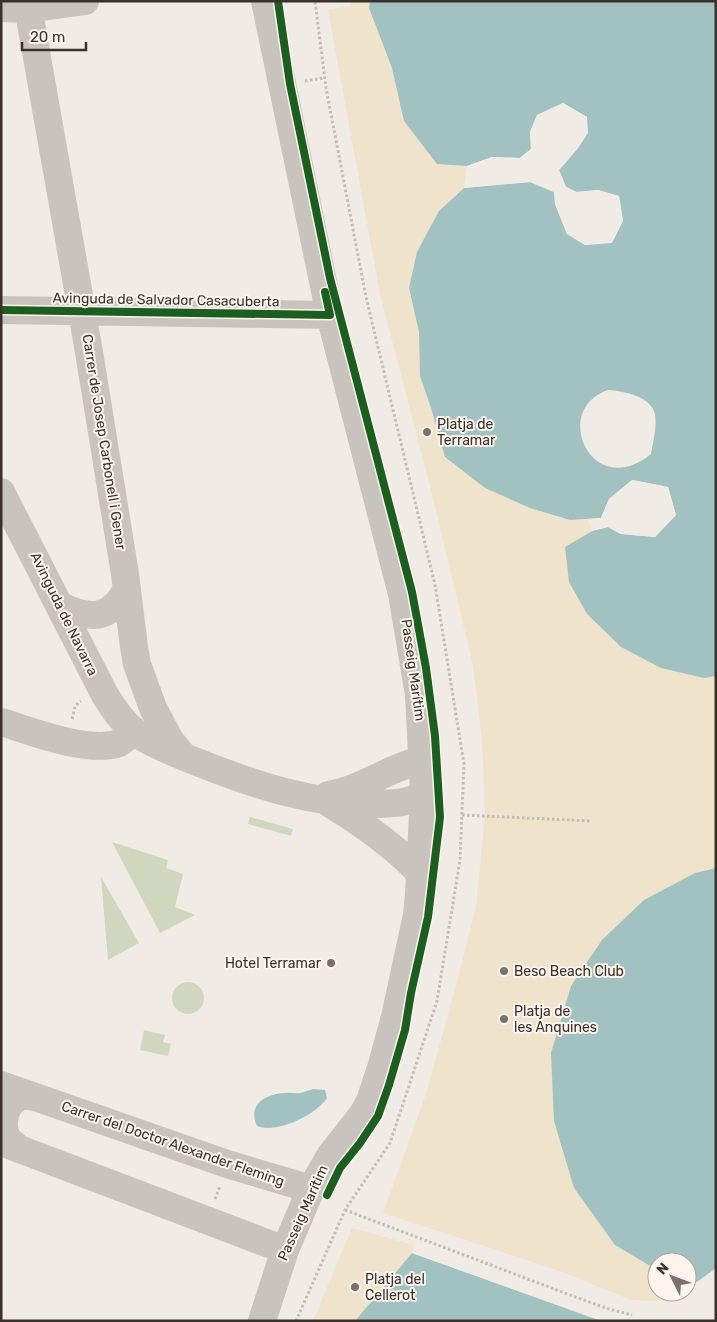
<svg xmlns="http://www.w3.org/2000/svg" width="717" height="1322" font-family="Rubik,sans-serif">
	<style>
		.green { fill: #d1d6bf }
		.sand { fill: #efe3cc }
		.water { fill: #a1c2c1; fill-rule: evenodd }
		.pier { fill: #f0ebe5 }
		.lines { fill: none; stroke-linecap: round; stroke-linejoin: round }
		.path { stroke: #c2bbb6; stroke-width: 3; stroke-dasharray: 2.5 2.5; stroke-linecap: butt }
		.minor { stroke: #c9c3be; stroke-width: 28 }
		.cycleway-casing { stroke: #fbf5ee; stroke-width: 11 }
		.cycleway { stroke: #1b5e20; stroke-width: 8 }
		.poi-dot { fill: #7a716c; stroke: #fbf5ee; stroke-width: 2 }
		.labels { text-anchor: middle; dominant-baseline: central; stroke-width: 4; stroke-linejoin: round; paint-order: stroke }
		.street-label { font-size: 14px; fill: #3b302b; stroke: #fbf5ee }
		.poi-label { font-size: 14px; fill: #3b302b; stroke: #fbf5ee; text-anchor: start }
	</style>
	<rect width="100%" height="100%" fill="#f0ebe5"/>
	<path class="green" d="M250,817L293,829L291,836L248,824Z
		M112,842L168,860L166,868L183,874L175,907L195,915L160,933Z
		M101,877L139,943L108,960Z
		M172 998a16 16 0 1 1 32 0a16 16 0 1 1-32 0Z
		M144,1030L165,1035L163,1042L171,1044L168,1056L140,1050Z"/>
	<path class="sand" d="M350,1H370L369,8L392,68L437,164L467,166L464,188L439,211L409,288L419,332L420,376L431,408L445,457L485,488L530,508L570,520L587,519L592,531L565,547L704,678L716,676V868L695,873L554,1121L574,1188L615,1245L657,1270V1292H687V1279L697,1282L687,1292L658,1301L631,1300L560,1271L383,1213L426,1094L457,982L476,906L485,816L482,740L473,665L430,486L380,294L328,10L351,6Z
		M352,1228L414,1245L412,1253L355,1321H313Z"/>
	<path class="water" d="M370,1H716V676L704,678L661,668L621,647L587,614L569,582L565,547L592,531L608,527L621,534L655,537L676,515L668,487L632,480L609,499L601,518L570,520L530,508L485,488L445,457L431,408L420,376L419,332L409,288L417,252L439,211L464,188L530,182L554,192L555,204L567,234L585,245L612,242L623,221L619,196L598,190L577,192L566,187L559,170L578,148L587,133V117L563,103L537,115L530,132L531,149L520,158L492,157L467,166L437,164L404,121L392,68L369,8ZM608,390C623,391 651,396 655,414C657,427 653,442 651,454C592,502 550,410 608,390Z
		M716,868V1268L697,1282L687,1279V1262H657V1270L615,1245L574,1188L554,1121L551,1053L571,986L602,940L644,900L695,873Z
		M313,1089L325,1090L327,1098C316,1115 277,1134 257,1126C247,1104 266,1094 285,1093C290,1092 296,1094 301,1093C305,1092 309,1090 313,1089Z
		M412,1253L601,1321H355Z"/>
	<path class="pier" d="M563,103L587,117L588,133L578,148L559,170L566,187L576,192L598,190L619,196L623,221L612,243L585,245L567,234L555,204L554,192L530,182L464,188V186L531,180L556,191L558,204L569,232L586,243L610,240L620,221L617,198L598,193L576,195L564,189L557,171V168L576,147L585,132V118L563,106L539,117L532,133L533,150L521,160L493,159L467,169V166L492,157L520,158L531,149L530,132L537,115Z
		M632,480L668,487L676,515L655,537L621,534L608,527L592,531L591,529L608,524L622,532L654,534L673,515L666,489L633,483L611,500L603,520L588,521L587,519L601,518L609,499Z
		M413,1250L602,1318L603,1321L412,1253Z"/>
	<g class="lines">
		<path class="path" d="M305,81L324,78
			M72,719L75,706L81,701
			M462,815L591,821
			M215,1199L220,1186
			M345,1210L578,1298L609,1309L632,1315
			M296,1321L345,1210L390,1143L437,1001L460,860L464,764L435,585L366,297L326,88L315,1"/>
		<path class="minor" d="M27,1L89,352L125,574L134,647L137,664L153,708L170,740L183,756
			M1,8L28,9L85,1
			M1,310L330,315
			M1,492L105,695C115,711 125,726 142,737C159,747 179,755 197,762C254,785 315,805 377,804C395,803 409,804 424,793
			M59,605C89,620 110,621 127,589
			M1,722C31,731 89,754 119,743C125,740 129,735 133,730
			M328,795C362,790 389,767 422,760
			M329,803C362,823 393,845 420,873
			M1,1085L227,1164L311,1189
			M1,1142L285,1250
			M19,1149C15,1145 10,1142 7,1138C0,1124 5,1100 23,1096C26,1095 32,1097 35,1097
			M262,1321L285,1250L311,1189L330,1156L363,1114L370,1101L381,1068L395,1017L417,915L419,894L424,793L419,695L402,594L330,315L265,1"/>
		<g class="cycleway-casing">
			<path id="cycleway" d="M278,1L290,84L330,278L412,592L426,668L435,736L440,817L428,917L411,993L405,1030L389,1085L378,1116L360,1143L340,1168L327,1195
				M1,310L330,315L325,292"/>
		</g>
		<use href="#cycleway" class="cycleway"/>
	</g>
	<g class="poi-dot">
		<circle cx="427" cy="432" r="5"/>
		<circle cx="331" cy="963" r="5"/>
		<circle cx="504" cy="971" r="5"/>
		<circle cx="504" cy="1019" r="5"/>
		<circle cx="355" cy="1287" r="5"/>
	</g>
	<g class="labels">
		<g class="street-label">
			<text transform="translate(166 300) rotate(1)">Avinguda de Salvador Casacuberta</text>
			<text transform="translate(104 442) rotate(81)">Carrer de Josep Carbonell i Gener</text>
			<text transform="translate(64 614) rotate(64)">Avinguda de Navarra</text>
			<text transform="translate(413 670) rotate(82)">Passeig Marítim</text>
			<text transform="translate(173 1144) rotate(19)">Carrer del Doctor Alexander Fleming</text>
			<text transform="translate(303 1213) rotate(-66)">Passeig Marítim</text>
		</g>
		<g class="poi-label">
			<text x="437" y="424">Platja de<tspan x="437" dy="16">Terramar</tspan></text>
			<text x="321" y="963" text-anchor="end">Hotel Terramar</text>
			<text x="514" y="971">Beso Beach Club</text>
			<text x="514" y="1011">Platja de<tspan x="514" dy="16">les Anquines</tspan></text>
			<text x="365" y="1279">Platja del<tspan x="365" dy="16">Cellerot</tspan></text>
		</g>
	</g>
	<rect width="717" height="1322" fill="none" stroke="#3b302b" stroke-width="5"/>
	<g transform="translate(672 1277) rotate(312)"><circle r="24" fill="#fbf5ee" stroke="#aea6a0"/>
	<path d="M0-4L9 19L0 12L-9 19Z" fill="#7a716c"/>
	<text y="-8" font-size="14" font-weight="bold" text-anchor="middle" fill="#3b302b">N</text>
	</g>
	<path d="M22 42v8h64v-8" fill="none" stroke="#3b302b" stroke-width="2.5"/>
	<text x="30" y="42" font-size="15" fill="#3b302b" stroke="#fbf5ee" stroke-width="4" paint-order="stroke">20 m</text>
</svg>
